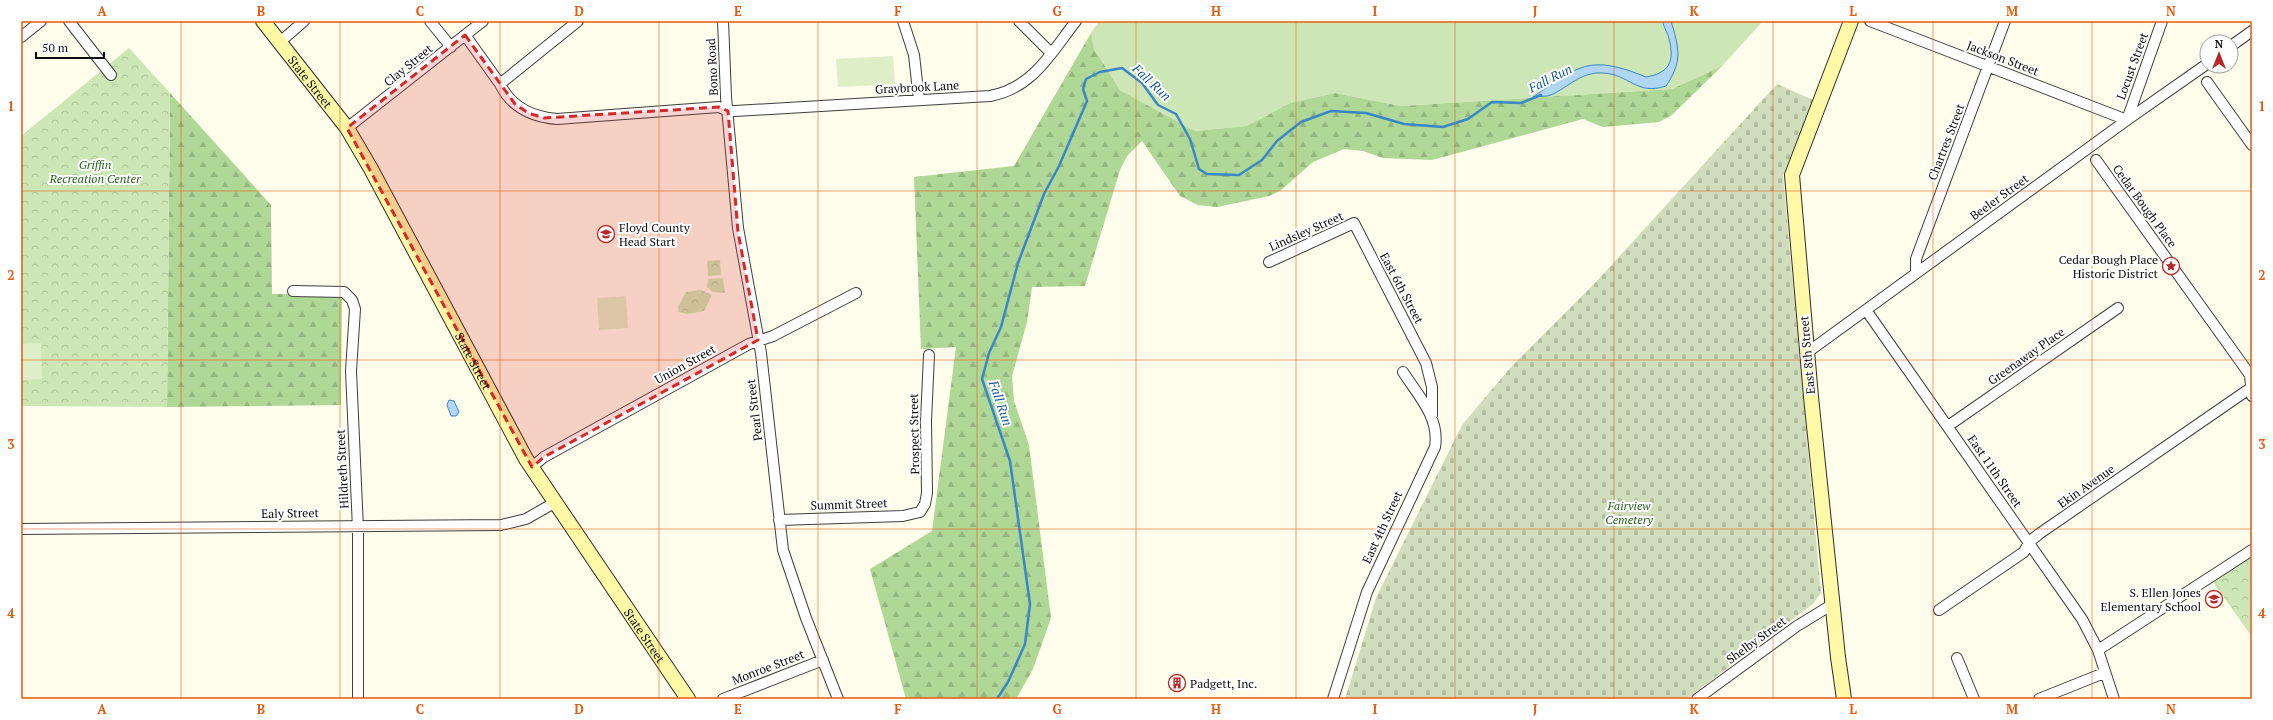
<svg xmlns="http://www.w3.org/2000/svg" width="2273" height="720" font-family="'PT Serif',serif">
	<style>
		.grass { fill: #cce7b5 }
		.forest { fill: url(#forest-firs) }
		.cemetery { fill: url(#cemetery-stones) }
		.park { fill: url(#park-crowns) }
		.pitch { fill: #deeec7 }
		.water { fill: #b0d6f4; stroke: #3987c9 }
		.lines { fill: none; stroke-linecap: round; stroke-linejoin: round }
		.stream { stroke: #3987c9; stroke-width: 2.5 }
		.street-casing { stroke: #3e3e3e; stroke-width: 12 }
		.secondary-casing { stroke: #2d2d2d; stroke-width: 16 }
		.street { stroke: #fff; stroke-width: 10 }
		.secondary { stroke: #fdf9a6; stroke-width: 14 }
		.marked { fill: #d62828; fill-opacity: 0.2; stroke: #d62828; stroke-width: 3; stroke-dasharray: 8 5; stroke-linejoin: round }
		.grid { fill: none; stroke: #e8590c; stroke-width: 1; stroke-opacity: 0.55 }
		.labels { text-anchor: middle; dominant-baseline: central; stroke-width: 4; stroke-linejoin: round; paint-order: stroke }
		.street-label { font-size: 12px; fill: #0b0b0b; stroke: #fff }
		.park-label { font-size: 12px; font-style: italic; fill: #28601e; stroke: #fff }
		.poi-label { font-size: 12px; fill: #0b0b0b; stroke: #fff; text-anchor: start }
		.water-label { font-size: 13px; font-style: italic; fill: #195998; stroke: #fff }
		.neatline { fill: none; stroke: #e8590c; stroke-width: 1.5 }
		.grid-label { font-size: 13px; text-anchor: middle; font-weight: bold; fill: #e8590c }
	</style>
	<defs>
		<pattern id="forest-firs" width="22" height="20" patternUnits="userSpaceOnUse"><rect width="22" height="20" fill="#afd795"/><path d="M5 1l3.5 6h-7zM16 11l3.5 6h-7z" fill="#95b77f"/></pattern>
		<pattern id="cemetery-stones" width="16" height="16" patternUnits="userSpaceOnUse"><rect width="16" height="16" fill="#d1debd"/><path d="M2 7V4a2 2 0 0 1 4 0v3zM10 15v-3a2 2 0 0 1 4 0v3z" fill="#b2bda1"/></pattern>
		<pattern id="park-crowns" width="20" height="18" patternUnits="userSpaceOnUse"><rect width="20" height="18" fill="#cce7b5"/><path d="M2 6a3 3 0 1 1 6 0M12 15a3 3 0 1 1 6 0" fill="none" stroke="#aec59a"/></pattern>
	</defs>
	<rect width="100%" height="100%" fill="#fefcea"/>
	<path class="grass" d="M1099,21H1763L1722,66L1672,89L1401,106L1335,93L1290,103L1247,126L1195,131L1120,90L1094,49L1091,33Z"/>
	<path class="forest" d="M1091,33L1094,49L1120,90L1195,131L1247,126L1290,103L1335,93L1401,106L1672,89L1722,66L1672,115L1659,122L1603,127L1583,119L1432,160L1383,158L1363,151L1344,149L1313,162L1280,191L1269,196L1217,207L1198,205L1180,196L1142,141L1127,156L1120,170L1085,286L1032,287L1027,322L1012,376L1014,401L1029,445L1051,618L1033,669L1016,699H906L870,569L932,531L956,347L921,349L914,177L1014,166Z
		M170,93L271,205L272,294L342,293L341,405L167,407Z"/>
	<path class="cemetery" d="M1777,84L1813,100L1783,176L1821,593L1813,604L1686,699H1345L1376,598L1462,425L1511,367L1595,283Z"/>
	<path class="park" d="M129,48L170,93L167,407L21,406V136Z
		M720,260L721,275L708,276L707,261Z
		M723,278L725,293L713,292L707,287L708,279Z
		M701,290L712,295L704,311L687,314L679,312L678,307L686,292Z
		M2252,555V637L2213,582Z"/>
	<path class="pitch" d="M893,56L895,84L838,87L836,59Z
		M626,296L628,328L599,330L597,298Z
		M41,343L42,379L21,380V344Z"/>
	<path class="water" d="M1663,21H1671C1679,48 1683,61 1666,86C1636,96 1630,74 1602,73C1580,72 1569,87 1551,95C1546,97 1538,96 1533,97C1579,65 1590,54 1646,77C1669,73 1675,62 1669,39C1668,33 1663,27 1663,21Z
		M449,400L454,401L459,412L456,416H451L447,405Z"/>
	<g class="lines">
		<path class="stream" d="M997,699L1008,682L1025,644L1030,604L1010,461L982,379L989,353L1001,327L1018,263L1044,194L1059,166L1087,101L1083,89L1086,79L1100,72L1122,68L1142,83L1158,105L1176,114L1190,139L1199,169L1207,174L1239,175L1262,160L1277,141L1301,122L1331,111L1366,113L1404,124L1443,127L1468,119L1492,102L1521,103L1541,95"/>
		<g class="street-casing">
			<path id="street" d="M69,21L111,75
				M430,21L451,47
				M723,21L726,97L738,228L761,353L783,550L806,618L838,699
				M903,21L914,55L919,100
				M1019,21L1051,53
				M1870,21L2127,120
				M465,35L500,84L578,21
				M21,37L41,21
				M280,42L304,21
				M2231,46L2252,31
				M2207,82L2252,145
				M500,84C511,107 532,117 557,119L719,107L728,111H735L990,96C1033,88 1051,53 1076,21
				M2127,120L2162,21
				M347,128L483,21
				M2096,160L2250,375L2252,396
				M1269,262L1354,223L1426,363L1432,387V415
				M1916,273V259L2005,21
				M293,291L344,292L352,300L355,309L351,371L358,529V699
				M1866,310L2082,619L2098,650L2114,699
				M1808,352L2127,120L2207,64
				M1948,426L2118,308
				M532,467L544,457L749,344L773,336L856,293
				M779,520L903,516L920,512L925,504L927,493L926,421L929,355
				M21,529L501,525L526,519L554,503
				M1939,610L2024,552L2029,542L2039,534L2252,387
				M2098,650L2252,550
				M1957,658L1974,699
				M723,699L823,660
				M1333,699L1367,592L1435,447C1440,418 1418,395 1403,372
				M1697,699L1797,626L1833,604
				M2039,699L2104,673"/>
		</g>
		<g class="secondary-casing">
			<g id="secondary">
				<path id="s1" d="M263,21L347,128L371,169L526,459L688,699"/>
				<path d="M1844,699L1838,657L1811,397L1792,175L1851,21"/>
			</g>
		</g>
		<use href="#street" class="street"/>
		<use href="#secondary" class="secondary"/>
	</g>
	<path class="marked" d="M465,35L515,104L528,113L544,118L719,107L728,111L738,232L758,340L544,457L532,467L347,128Z"/>
	<path class="grid" d="M181,21V699M340,21V699M500,21V699M659,21V699M818,21V699M977,21V699M1136,21V699M1296,21V699M1455,21V699M1614,21V699M1773,21V699M1933,21V699M2092,21V699M21,191H2252M21,360H2252M21,529H2252"/>
	<defs>
		<g id="school-ring" transform="scale(0.9)"><circle r="9.5" fill="#fff" stroke="#b72928" stroke-width="1.5"/><path d="M0-5L7-2L0 1L-7-2ZM-4 1L0 2.5L4 1V4Q0 6-4 4Z" fill="#b72928"/></g>
		<g id="sight-ring" transform="scale(0.9)"><circle r="9.5" fill="#fff" stroke="#b72928" stroke-width="1.5"/><path d="M0-6L1.8-2.2L6-1.7L2.9 1.2L3.7 5.4L0 3.3L-3.7 5.4L-2.9 1.2L-6-1.7L-1.8-2.2Z" fill="#b72928"/></g>
		<g id="building-ring" transform="scale(0.9)"><circle r="9.5" fill="#fff" stroke="#b72928" stroke-width="1.5"/><path d="M-4-6H4V6H1V3H-1V6H-4ZM-2.5-4.3h1.7v1.8h-1.7ZM.8-4.3h1.7v1.8H.8ZM-2.5-1h1.7V.8h-1.7ZM.8-1h1.7V.8H.8Z" fill="#b72928"/></g>
	</defs>
	<g fill-rule="evenodd">
		<use href="#school-ring" x="606" y="234"/>
		<use href="#sight-ring" x="2171" y="266"/>
		<use href="#school-ring" x="2214" y="599"/>
		<use href="#building-ring" x="1177" y="683"/>
	</g>
	<g class="labels">
		<g class="street-label">
			<text transform="translate(2003 58) rotate(21)">Jackson Street</text>
			<text transform="translate(408 65) rotate(-39)">Clay Street</text>
			<text transform="translate(2132 66) rotate(-70)">Locust Street</text>
			<text transform="translate(712 67) rotate(-93)">Bono Road</text>
			<text stroke="none"><textPath href="#s1" startOffset="77">State Street</textPath></text>
			<text transform="translate(917 87) rotate(-3)">Graybrook Lane</text>
			<text transform="translate(1946 142) rotate(-69)">Chartres Street</text>
			<text transform="translate(1999 197) rotate(-36)">Beeler Street</text>
			<text transform="translate(2145 206) rotate(54)">Cedar Bough Place</text>
			<text transform="translate(1306 231) rotate(-24)">Lindsley Street</text>
			<text transform="translate(1402 288) rotate(62)">East 6th Street</text>
			<text transform="translate(1807 355) rotate(-95)">East 8th Street</text>
			<text transform="translate(2026 356) rotate(-35)">Greenaway Place</text>
			<text stroke="none"><textPath href="#s1" startOffset="401">State Street</textPath></text>
			<text transform="translate(685 364) rotate(-29)">Union Street</text>
			<text transform="translate(754 410) rotate(-97)">Pearl Street</text>
			<text transform="translate(914 434) rotate(-91)">Prospect Street</text>
			<text transform="translate(342 469) rotate(-93)">Hildreth Street</text>
			<text transform="translate(1995 471) rotate(55)">East 11th Street</text>
			<text transform="translate(2086 486) rotate(-35)">Ekin Avenue</text>
			<text transform="translate(849 504) rotate(-2)">Summit Street</text>
			<text transform="translate(290 513) rotate(-1)">Ealy Street</text>
			<text transform="translate(1382 527) rotate(-65)">East 4th Street</text>
			<text stroke="none"><textPath href="#s1" startOffset="725">State Street</textPath></text>
			<text transform="translate(1756 640) rotate(-36)">Shelby Street</text>
			<text transform="translate(768 667) rotate(-21)">Monroe Street</text>
		</g>
		<g class="park-label">
			<text x="95" y="164">Griffin<tspan x="95" dy="14">Recreation Center</tspan></text>
			<text x="1629" y="505">Fairview<tspan x="1629" dy="14">Cemetery</tspan></text>
		</g>
		<g class="poi-label">
			<text x="619" y="227">Floyd County<tspan x="619" dy="14">Head Start</tspan></text>
			<text x="2158" y="259" text-anchor="end">Cedar Bough Place<tspan x="2158" dy="14">Historic District</tspan></text>
			<text x="2201" y="592" text-anchor="end">S. Ellen Jones<tspan x="2201" dy="14">Elementary School</tspan></text>
			<text x="1190" y="683">Padgett, Inc.</text>
		</g>
		<g class="water-label">
			<text transform="translate(1550 78) rotate(-27)">Fall Run</text>
			<text transform="translate(1152 82) rotate(43)">Fall Run</text>
			<text transform="translate(1001 403) rotate(71)">Fall Run</text>
		</g>
	</g>
	<rect width="2273" height="720" fill="none" stroke="#ffffff" stroke-width="44"/>
	<g transform="translate(2219 54)"><circle r="19" fill="#ffffff" stroke="#9d9d9d"/>
	<path d="M0-3L7 15L0 10L-7 15Z" fill="#b72928"/>
	<text y="-6" font-size="11" font-weight="bold" text-anchor="middle" fill="#0b0b0b">N</text>
	</g>
	<path d="M36 52v6h68v-6" fill="none" stroke="#0b0b0b" stroke-width="2"/>
	<text x="42" y="52" font-size="12" fill="#0b0b0b" stroke="#ffffff" stroke-width="3" paint-order="stroke">50 m</text>
	<rect x="22" y="22" width="2229" height="676" class="neatline"/>
	<g class="grid-label">
		<text x="102" y="16">A</text>
		<text x="261" y="16">B</text>
		<text x="420" y="16">C</text>
		<text x="579" y="16">D</text>
		<text x="738" y="16">E</text>
		<text x="898" y="16">F</text>
		<text x="1057" y="16">G</text>
		<text x="1216" y="16">H</text>
		<text x="1375" y="16">I</text>
		<text x="1535" y="16">J</text>
		<text x="1694" y="16">K</text>
		<text x="1853" y="16">L</text>
		<text x="2012" y="16">M</text>
		<text x="2171" y="16">N</text>
		<text x="11" y="111">1</text>
		<text x="2262" y="111">1</text>
		<text x="11" y="280">2</text>
		<text x="2262" y="280">2</text>
		<text x="11" y="449">3</text>
		<text x="2262" y="449">3</text>
		<text x="11" y="618">4</text>
		<text x="2262" y="618">4</text>
		<text x="102" y="714">A</text>
		<text x="261" y="714">B</text>
		<text x="420" y="714">C</text>
		<text x="579" y="714">D</text>
		<text x="738" y="714">E</text>
		<text x="898" y="714">F</text>
		<text x="1057" y="714">G</text>
		<text x="1216" y="714">H</text>
		<text x="1375" y="714">I</text>
		<text x="1535" y="714">J</text>
		<text x="1694" y="714">K</text>
		<text x="1853" y="714">L</text>
		<text x="2012" y="714">M</text>
		<text x="2171" y="714">N</text>
	</g>
</svg>
